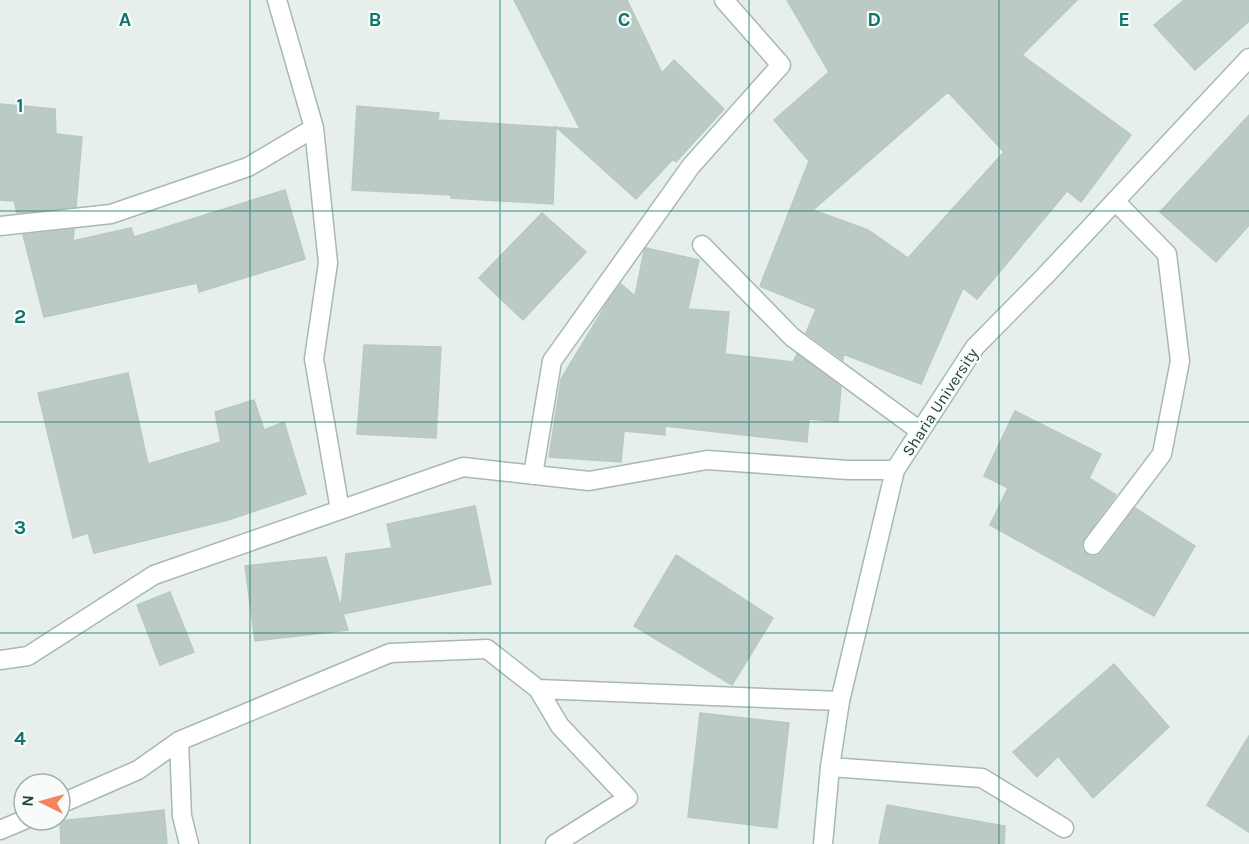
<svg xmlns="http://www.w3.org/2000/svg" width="1249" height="844" font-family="Karla,sans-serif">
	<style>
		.building { fill: #bbcac4; stroke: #b8c9c2; stroke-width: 1.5; fill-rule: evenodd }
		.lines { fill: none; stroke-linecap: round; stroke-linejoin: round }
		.street-casing { stroke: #a8b8b2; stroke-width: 21 }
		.secondary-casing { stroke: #a4bbb3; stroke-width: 21 }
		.street { stroke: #fff; stroke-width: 18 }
		.secondary { stroke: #fff; stroke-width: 18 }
		.grid { fill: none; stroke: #0f766e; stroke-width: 1.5; stroke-opacity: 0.55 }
		.labels { text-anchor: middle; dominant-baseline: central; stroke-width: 4.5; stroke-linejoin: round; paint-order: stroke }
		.street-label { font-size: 16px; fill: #24423a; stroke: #f7fbf9 }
		.grid-label { font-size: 20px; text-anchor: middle; font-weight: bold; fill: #0f766e; stroke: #f7fbf9; stroke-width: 4.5; stroke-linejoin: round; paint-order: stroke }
	</style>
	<rect width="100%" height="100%" fill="#e6efeb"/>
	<path class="building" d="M514,0H627L662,73L674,60L724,109L676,162L673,159L636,199L556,127L553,204L451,198V195L352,190L357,106L439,113L438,120L580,129Z
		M787,0H1077L1022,55L1131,135L1081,202L1067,191L977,299L963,288L921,384L843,354V360L806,333L816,309L760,286L809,161L774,120L829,72ZM948,92L1004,152L908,258L868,230L813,210Z
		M1184,0H1249V21L1195,70L1154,25Z
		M0,104L55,109L56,134L82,137L76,207L17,213L14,201L0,200Z
		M1249,115V225L1216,262L1160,212Z
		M285,190L305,259L199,292L197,283L44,317L23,235L74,229L73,241L131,228L134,237Z
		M542,213L586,252L523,320L479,278Z
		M646,248L699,260L688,309L729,312L725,354L793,362L797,354L841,387L838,422L809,419L807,442L665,426V435L624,431L621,462L549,457L561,379L607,303L621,284L635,296L644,251Z
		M364,345L441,347L436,438L357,434Z
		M128,373L148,464L221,442L215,412L254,400L264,430L284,422L306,494L228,520L94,553L88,533L73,538L38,393Z
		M1015,411L1101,454L1089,478L1116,495L1084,539L1082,543V549L1087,554L1091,556H1097L1102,552L1135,508L1195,546L1154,616L990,525L1008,488L984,476Z
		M475,506L491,584L343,614L348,630L255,641L245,566L326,557L341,608L346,554L392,548L387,524Z
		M676,555L773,618L732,685L634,626Z
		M170,592L194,652L160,665L137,605Z
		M1114,664L1169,727L1093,798L1058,756L1037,777L1013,752Z
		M700,713L789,723L777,828L688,817Z
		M1249,736V832L1207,805Z
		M887,805L1005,826L1004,844H879Z
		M164,810L167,844H61L60,821Z"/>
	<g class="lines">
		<g class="street-casing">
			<path id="street" d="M277,0L314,128L328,263L314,359L340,510
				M0,226L111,214L248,167L314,128
				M702,245L792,337L920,431
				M533,475L552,361L691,166L781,65L724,0
				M1093,545L1162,454L1180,361L1167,254L1115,201
				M0,660L28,656L154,575L463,467L589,481L707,460L848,470H895
				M538,689L560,726L628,798L555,844
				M179,741L182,816L189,844
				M830,767L982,778L1064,828
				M60,804L138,770L179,741L390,653L487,649L538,689L840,701
				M0,830L24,820"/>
		</g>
		<g class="secondary-casing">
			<path id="secondary" d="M823,844L830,767L840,701L895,470L975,347L1045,276L1249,58"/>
		</g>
		<use href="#street" class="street"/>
		<use href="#secondary" class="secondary"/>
	</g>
	<path class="grid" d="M250,0V844M500,0V844M749,0V844M999,0V844M0,211H1249M0,422H1249M0,633H1249"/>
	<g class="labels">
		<g class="street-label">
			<text transform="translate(940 402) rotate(-57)">Sharia University</text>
		</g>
	</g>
	<g class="grid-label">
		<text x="125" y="26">A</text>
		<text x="375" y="26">B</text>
		<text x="624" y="26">C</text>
		<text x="874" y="26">D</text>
		<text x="1124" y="26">E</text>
		<text x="20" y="112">1</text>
		<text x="20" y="323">2</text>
		<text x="20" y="534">3</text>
		<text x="20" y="745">4</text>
	</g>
	<g transform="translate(42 802) rotate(275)"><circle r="28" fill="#f7fbf9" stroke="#a3b1ad" stroke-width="1.5"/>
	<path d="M0-4.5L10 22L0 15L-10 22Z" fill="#f4845f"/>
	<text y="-9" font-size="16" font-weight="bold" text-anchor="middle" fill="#24423a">N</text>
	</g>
</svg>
